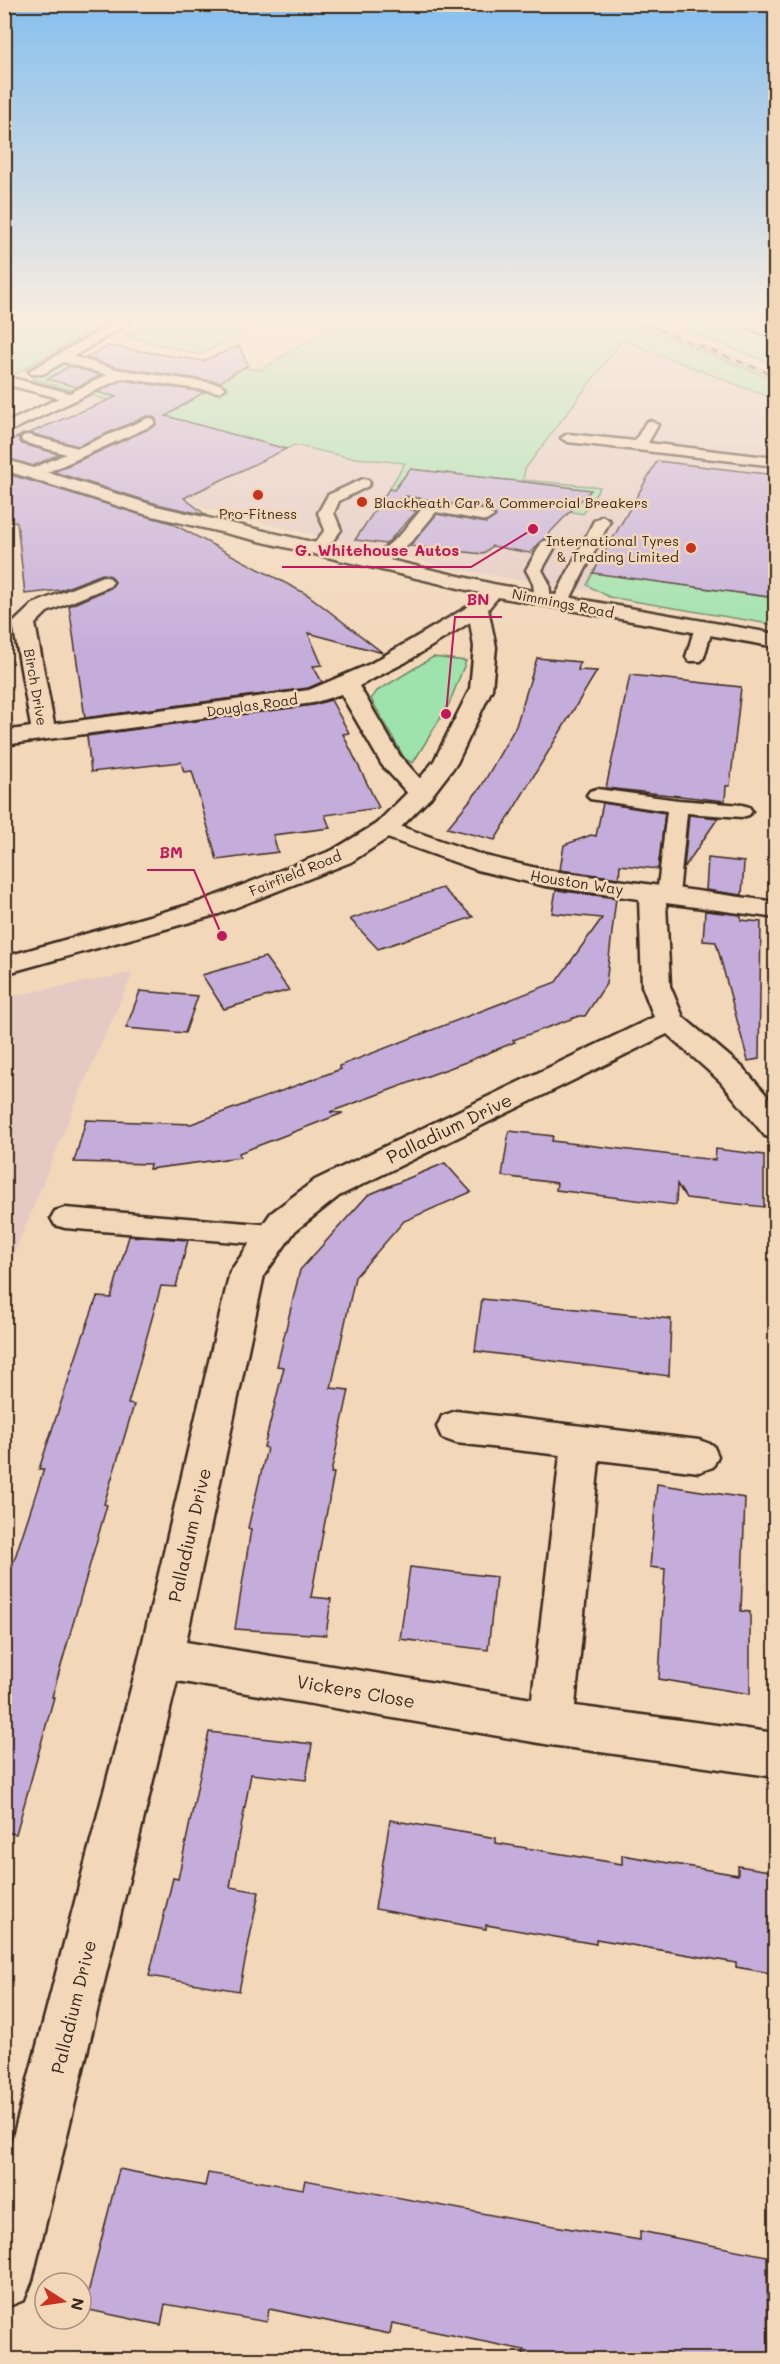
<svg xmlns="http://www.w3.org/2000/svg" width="780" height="2364" font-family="Mali,sans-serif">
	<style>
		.built { fill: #e4cac3 }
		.green { fill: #9ee2ad; stroke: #6c8666; stroke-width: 1.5 }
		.building { fill: #c5addb; stroke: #3b2a1e; stroke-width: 1.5 }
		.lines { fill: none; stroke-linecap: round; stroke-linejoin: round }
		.lane-casing { stroke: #3b2a1e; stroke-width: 5 }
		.street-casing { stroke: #3b2a1e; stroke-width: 5 }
		.secondary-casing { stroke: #3b2a1e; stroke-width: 5 }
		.lane { fill: #f2d7b9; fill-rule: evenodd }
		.street { fill: #f2d7b9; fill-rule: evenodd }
		.secondary { fill: #f2d7b9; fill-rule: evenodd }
		.rail-casing { stroke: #3b2a1e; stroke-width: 3 }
		.rail { stroke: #f2d7b9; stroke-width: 2; stroke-dasharray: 7; stroke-linecap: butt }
		.poi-dot { fill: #c8321e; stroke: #f2d7b9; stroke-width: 2 }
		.labels { text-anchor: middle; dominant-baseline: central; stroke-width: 5; stroke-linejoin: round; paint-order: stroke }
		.far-poi-label { font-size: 14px; fill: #3b2a1e; stroke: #f2d7b9; text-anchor: start }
		.far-street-label { font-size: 14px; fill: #3b2a1e; stroke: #f2d7b9 }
		.street-label { font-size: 15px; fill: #3b2a1e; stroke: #f2d7b9 }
		.near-street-label { font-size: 18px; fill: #3b2a1e; stroke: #f2d7b9 }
		.leader { fill: none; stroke: #c2185b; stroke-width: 2 }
		.callout-dot { fill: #c2185b; stroke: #f2d7b9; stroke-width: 2 }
		.callout-label { font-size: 16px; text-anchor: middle; font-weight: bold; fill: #c2185b; stroke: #f2d7b9; stroke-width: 5; stroke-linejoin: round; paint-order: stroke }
	</style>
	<rect width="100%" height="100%" fill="#f2d7b9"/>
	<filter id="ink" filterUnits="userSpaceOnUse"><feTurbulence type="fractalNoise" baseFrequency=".0167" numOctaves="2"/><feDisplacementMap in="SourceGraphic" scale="12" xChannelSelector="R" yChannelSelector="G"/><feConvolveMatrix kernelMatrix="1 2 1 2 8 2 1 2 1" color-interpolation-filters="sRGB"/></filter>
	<g filter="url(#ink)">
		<path class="built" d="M622,340L775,400V625L609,597L597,592L454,569L178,502L5,450V438L88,395L188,422L347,457L523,475L525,469Z
			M133,973L83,1085L5,1276V997Z"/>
		<path class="green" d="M5,322H108L14,375L5,372Z
			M153,322H259L201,355L125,336Z
			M338,322H630L775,380L776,400L622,340L525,469L523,480L600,487L583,514L563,510L582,491L542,484L480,544L527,483L411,469L393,491H388L405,463L347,457L294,445L286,449L32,379L73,357L115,370L188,381L216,364L261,370Z
			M665,322H729L775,340V365Z
			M593,573L775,598V625L609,597L587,585Z
			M433,657L466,661L449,704L413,763L405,759L371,699L377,691Z"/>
		<path class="building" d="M108,346L203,361L239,346L248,365L220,382L115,367L86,358Z
			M70,366L101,375L77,387L47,379Z
			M122,380L204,392L166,416L286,449L184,498L206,515L157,504L54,472L155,426L157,423L155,418L147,416L78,446L29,433L116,397L97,392Z
			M20,436L19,440L22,444L59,454L33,466L4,457V443Z
			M657,461L776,475V598L593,573Z
			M410,469L551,485L591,490L530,553L492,546L483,554L409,546L437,514L486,523L496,515L486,509L406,496L397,501L396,505L401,508L417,511L386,544L355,540L389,489L394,490Z
			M4,473L171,523L308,595L383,653L308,633L322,665L313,666L322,682L308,688L85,718L69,606L111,588L115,582L111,576L102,574L61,590L25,594L17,522L4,518Z
			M537,658L580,662L578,670L597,671L495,840L447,828L481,787L516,726Z
			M630,675L741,687L730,786H726L725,801L606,788Z
			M331,700L349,733L343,734L379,808L325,815L330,828L273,835L278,852L217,860L192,771L184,772L181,762L91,772L87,736L313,705Z
			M603,803L665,813L658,869L620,865L619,878L560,870L564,845L591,835L596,836Z
			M689,815L718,818L684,868Z
			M708,858L744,862L742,895L706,890Z
			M442,888L473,917L378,949L350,919Z
			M556,890L616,898L606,984L585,1016H579L513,1040L515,1042L466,1062L330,1112L343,1113L239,1153L240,1157L149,1169L150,1164L74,1162L86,1120L191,1124L341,1069L339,1066L556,982L602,918L552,913Z
			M705,911L741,915V920L761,922L759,1059L748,1061L716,942L703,941Z
			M265,957L289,990L224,1009L202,975Z
			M140,991L198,996L185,1033L126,1028Z
			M509,1131L553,1136L552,1141L715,1160L716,1149L764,1155V1207L686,1198L677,1184L676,1205L556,1190L557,1183L502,1176Z
			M445,1163L471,1192L404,1221L355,1277L331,1388L349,1390L331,1473H334L311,1597L331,1599L326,1635L235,1629L251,1529L248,1528L267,1448L264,1447L284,1367L277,1366L300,1270L368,1195Z
			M129,1236L188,1240L176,1287L161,1286L128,1404L134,1405L104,1504L107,1505L52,1697H54L16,1834L4,1832V1591L44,1469H39L82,1339L97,1297L111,1298Z
			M482,1299L671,1319L669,1376L475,1351Z
			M657,1484L745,1498L741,1611L750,1612V1694L659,1679L665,1569L650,1567Z
			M410,1567L496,1577L488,1650L400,1639Z
			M209,1732L312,1744L306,1780L251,1774L230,1887L259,1892L239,1991L149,1976L173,1878L178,1879Z
			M390,1820L496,1838V1843L622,1864V1855L738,1875V1866L776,1872V1974L736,1967V1963L596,1939V1944L486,1925V1929L375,1909Z
			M119,2169L205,2186L208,2173L303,2189L305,2180L518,2220L640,2240V2231L767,2256L768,2360H555L523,2354L524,2350L392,2323L390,2334L269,2309L267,2322L165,2304L161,2325L84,2309Z"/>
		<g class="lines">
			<g class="lane-casing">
				<path id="lane" d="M61,353L115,369L219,384L226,388L219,392L122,378L4,434V424L59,398L4,384V376L70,393L107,375L57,360L55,357Z
					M148,418L153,419L155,422L153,425L39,476H29L27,473L29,470L66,454L23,442L21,439L23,436L28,435L78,448Z
					M651,421L658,425L648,443L776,458V466L568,442L561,438L568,434L635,441L646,422Z
					M363,479L368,480L370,483L368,486L339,501L334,513L341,530L324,552H312L310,549L325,530L318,513L328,495Z
					M406,498L486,511L494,516L486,521L436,512L414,539L383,566H371L369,563L371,560L402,533L421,510L401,506L398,503Z
					M602,516L610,521L568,603L560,608L554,607L552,603L594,521Z
					M548,540L556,545L542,570L549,583L551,600L543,605L535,600L533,583L526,570L542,542Z
					M703,625L709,626L712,630L704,657L701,661H689L686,657L694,630L697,626Z
					M597,789L678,800L742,805L749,807L752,811L749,815L742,817L687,813L679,895L676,900L668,902L660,900L657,895L667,811L590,799L587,795L590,791Z
					M65,1208L273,1225L283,1228L287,1235L283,1242L273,1245L65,1228L55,1225L51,1218L55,1211Z"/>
			</g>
			<g class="street-casing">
				<path id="street" d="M115,322H132L43,374H31L29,371Z
					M737,322H756L776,329V338L739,325Z
					M103,576L110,578L113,582L110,586L47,612L35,624L54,724L309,690L370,664L471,605L478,603L485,605L488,609L485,613L406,662L359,686L400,756L433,793L430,798L421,800L412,798L382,765L341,694L313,703L4,745V731L31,727L13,623L33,604Z
					M385,821L485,856L545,870L776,902V918L666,903L670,986L683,1017L742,1067L776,1106V1139L765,1136L720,1081L667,1034L339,1196L295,1231L264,1275L186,1642L532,1699L560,1455L456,1443L442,1438L437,1427L442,1416L456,1411L699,1440L713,1445L718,1456L713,1467L699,1472L599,1460L575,1706L776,1733V1777L551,1745L177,1681L32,2280L24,2300L4,2308V2171L139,1658L230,1272L271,1213L315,1180L654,1017L642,986L639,899L545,886L477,870L376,834L372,829L376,824Z"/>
			</g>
			<g class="secondary-casing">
				<path id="secondary" d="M4,459L156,506L493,584L776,634V647L498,597L488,609L496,647L492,689L457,763L430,798L394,834L351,862L219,914L4,974V957L199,902L333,850L376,824L412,788L434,761L470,689L474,647L468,609L480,593L144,514L4,470Z"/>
			</g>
			<use href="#lane" class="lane"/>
			<use href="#street" class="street"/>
			<use href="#secondary" class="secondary"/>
			<g class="rail-casing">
				<path id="rail" d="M639,322L776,376"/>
			</g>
			<use href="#rail" class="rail"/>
		</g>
	</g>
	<linearGradient id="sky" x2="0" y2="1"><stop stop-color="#87bfee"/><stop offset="0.49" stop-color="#f9ede0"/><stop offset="1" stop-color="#f9ede0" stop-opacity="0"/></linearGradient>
	<rect width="780" height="652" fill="url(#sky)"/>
	<g class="poi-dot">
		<circle cx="258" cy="495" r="6"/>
		<circle cx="362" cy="502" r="6"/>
		<circle cx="691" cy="548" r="6"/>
	</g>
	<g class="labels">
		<g class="far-poi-label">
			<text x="374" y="502">Blackheath Car &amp; Commercial Breakers</text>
			<text x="258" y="513" text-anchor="middle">Pro-Fitness</text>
			<text x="679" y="540" text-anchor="end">International Tyres<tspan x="679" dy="16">&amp; Trading Limited</tspan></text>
		</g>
		<g class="far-street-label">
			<text transform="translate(563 603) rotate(11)">Nimmings Road</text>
			<text transform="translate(36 687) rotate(80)">Birch Drive</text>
			<text transform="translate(252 705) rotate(-8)">Douglas Road</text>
			<text transform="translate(295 873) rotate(-22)">Fairfield Road</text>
		</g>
		<g class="street-label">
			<text transform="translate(577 882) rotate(9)">Houston Way</text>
		</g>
		<g class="near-street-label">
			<text transform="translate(449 1128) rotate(-26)">Palladium Drive</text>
			<text transform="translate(189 1535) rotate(-77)">Palladium Drive</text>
			<text transform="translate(356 1691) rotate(10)">Vickers Close</text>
			<text transform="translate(73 2007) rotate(-76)">Palladium Drive</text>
		</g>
	</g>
	<path class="leader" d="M533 529L471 567H282M446 714L455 617H502M222 936L194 870H147"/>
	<g class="callout-dot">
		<circle cx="533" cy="529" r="6"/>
		<circle cx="446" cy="714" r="6"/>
		<circle cx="222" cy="936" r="6"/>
	</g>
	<g class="callout-label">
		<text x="377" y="556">G. Whitehouse Autos</text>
		<text x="478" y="605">BN</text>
		<text x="171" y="858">BM</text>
	</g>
	<rect width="780" height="2364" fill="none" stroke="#f2d7b9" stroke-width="24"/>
	<rect x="12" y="12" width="756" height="2340" fill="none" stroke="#3b2a1e" stroke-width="2" filter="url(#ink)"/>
	<g transform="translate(63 2301) rotate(102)"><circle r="28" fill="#f2d7b9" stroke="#a9927b" stroke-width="1.5"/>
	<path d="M0-4.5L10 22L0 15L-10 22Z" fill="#c8321e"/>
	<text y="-9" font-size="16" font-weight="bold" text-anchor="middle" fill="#3b2a1e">N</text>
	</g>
</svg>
